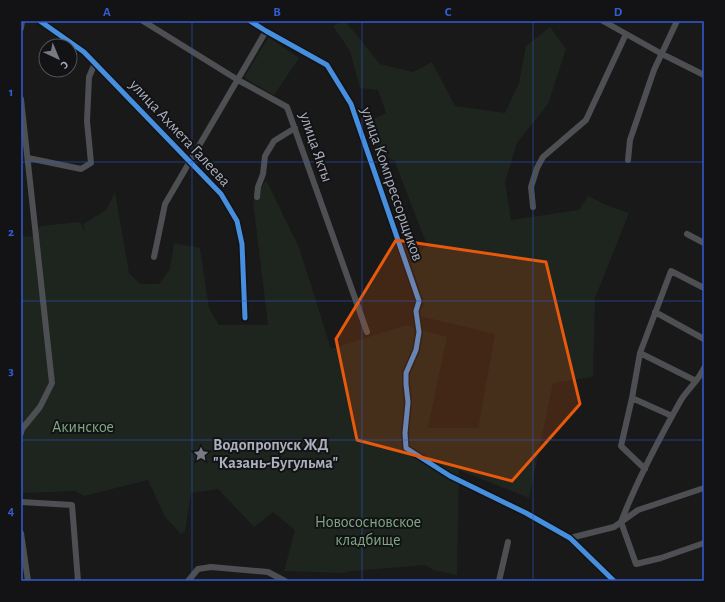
<svg xmlns="http://www.w3.org/2000/svg" width="725" height="602" font-family="'Alegreya Sans',sans-serif">
	<style>
		.green { fill: #1d251e }
		.lines { fill: none; stroke-linecap: round; stroke-linejoin: round }
		.minor { stroke: #4d4f53; stroke-width: 6 }
		.cycleway-casing { stroke: #131316; stroke-width: 8 }
		.cycleway { stroke: #468fdf; stroke-width: 5 }
		.marked { fill: #e8590c; fill-opacity: 0.2; stroke: #e8590c; stroke-width: 3; stroke-linejoin: round }
		.grid { fill: none; stroke: #325dd4; stroke-width: 1; stroke-opacity: 0.55 }
		.labels { text-anchor: middle; dominant-baseline: central; stroke-width: 4; stroke-linejoin: round; paint-order: stroke }
		.street-label { font-size: 16px; fill: #aaafbc; stroke: #131316 }
		.park-label { font-size: 16px; fill: #7fa882; stroke: #131316 }
		.poi-label { font-size: 16px; font-weight: bold; fill: #aaafbc; stroke: #131316; text-anchor: start }
		.neatline { fill: none; stroke: #325dd4; stroke-width: 1.5 }
		.grid-label { font-size: 13px; text-anchor: middle; font-weight: bold; fill: #325dd4 }
	</style>
	<rect width="100%" height="100%" fill="#19191a"/>
	<path class="green" d="M342,21H345L380,64L413,72L432,62L455,106L505,113L519,83L526,46L550,27L566,49L548,104L517,143L505,182L511,220L579,210L588,196L606,205L629,213L595,298L593,377L553,383L529,498L459,470L457,575L433,570L426,565L351,571L343,573L284,571L295,530L273,512L254,527L218,489L191,493L185,532L181,534L165,517L148,480L84,496L75,491L21,493V237L34,236L40,226L80,222L87,235L83,224L106,210L115,192L129,273L140,284H159L170,269L174,243L200,248L209,308L219,325H268L253,201L266,180L299,247L331,349L406,325L447,337L428,428H478L495,334L415,315L424,306L410,260L427,245L394,160L375,152L368,122L386,113L378,90L360,88L350,51L333,26Z
		M268,38H270L299,58L274,95L246,79L245,76Z"/>
	<g class="lines">
		<path class="minor" d="M40,21L84,52L221,194L237,221L242,244L245,318
			M143,21L238,80L287,107L367,332
			M250,21L266,31L327,65L351,104L419,301L416,311L419,332L416,350L406,373V384L408,402L405,433L406,448L450,476L526,513L570,538L614,581
			M603,21L662,54L704,75
			M21,28L22,21
			M21,99L52,383L40,407L22,429L21,433
			M28,158L81,169L91,163L87,121L89,77L95,63
			M628,160L630,140L654,70L677,21
			M257,197L258,187L263,174L265,156L274,141L295,128
			M533,207L531,187L537,168L543,157L586,120L626,34
			M687,234L704,243
			M154,257L165,204L266,31
			M655,312L704,339
			M640,353L696,381
			M632,398L672,416
			M645,469L621,446L632,398L640,353L671,271L704,288
			M21,502L72,505L78,581
			M621,522C637,480 659,439 681,400C688,389 699,380 704,368
			M621,522L636,564L661,558L704,543
			M21,533L28,581
			M570,538L614,527L638,510L704,488
			M188,581L198,569L211,567L268,572L285,581
			M499,581L508,542"/>
		<g class="cycleway-casing">
			<path id="cycleway" d="M40,21L84,52L221,194L237,221L242,244L245,318
				M250,21L266,31L327,65L351,104L419,301L416,311L419,332L416,350L406,373V384L408,402L405,433L406,448L450,476L526,513L570,538L614,581"/>
		</g>
		<use href="#cycleway" class="cycleway"/>
	</g>
	<path class="marked" d="M396,240L546,262L580,404L512,481L357,440L336,339Z"/>
	<path class="grid" d="M192,21V581M362,21V581M533,21V581M21,162H704M21,301H704M21,440H704"/>
	<defs>
		<g id="sight-bare" transform="scale(1.2)"><path d="M0-6L1.8-2.2L6-1.7L2.9 1.2L3.7 5.4L0 3.3L-3.7 5.4L-2.9 1.2L-6-1.7L-1.8-2.2Z" fill="#777a83" stroke="#131316" stroke-width="2.5" paint-order="stroke"/></g>
	</defs>
	<g fill-rule="evenodd">
		<use href="#sight-bare" x="201" y="454"/>
	</g>
	<g class="labels">
		<g class="street-label">
			<text transform="translate(180 133) rotate(47)">улица Ахмета Галеева</text>
			<text transform="translate(316 147) rotate(71)">улица Якты</text>
			<text transform="translate(392 184) rotate(71)">улица Компрессорщиков</text>
		</g>
		<g class="park-label">
			<text x="83" y="427">Акинское</text>
			<text x="368" y="522">Новососновское<tspan x="368" dy="18">кладбище</tspan></text>
		</g>
		<g class="poi-label">
			<text x="213" y="445">Водопропуск ЖД<tspan x="213" dy="18">"Казань-Бугульма"</tspan></text>
		</g>
	</g>
	<rect width="725" height="602" fill="none" stroke="#131316" stroke-width="44"/>
	<g transform="translate(58 58) rotate(136)"><circle r="19" fill="#131316" stroke="#4f5158"/>
	<path d="M0-3L7 15L0 10L-7 15Z" fill="#777a83"/>
	<text y="-6" font-size="11" font-weight="bold" text-anchor="middle" fill="#aaafbc">С</text>
	</g>
	<rect x="22" y="22" width="681" height="558" class="neatline"/>
	<g class="grid-label">
		<text x="107" y="16">A</text>
		<text x="277" y="16">B</text>
		<text x="448" y="16">C</text>
		<text x="618" y="16">D</text>
		<text x="11" y="96">1</text>
		<text x="11" y="236">2</text>
		<text x="11" y="375">3</text>
		<text x="11" y="515">4</text>
	</g>
</svg>
